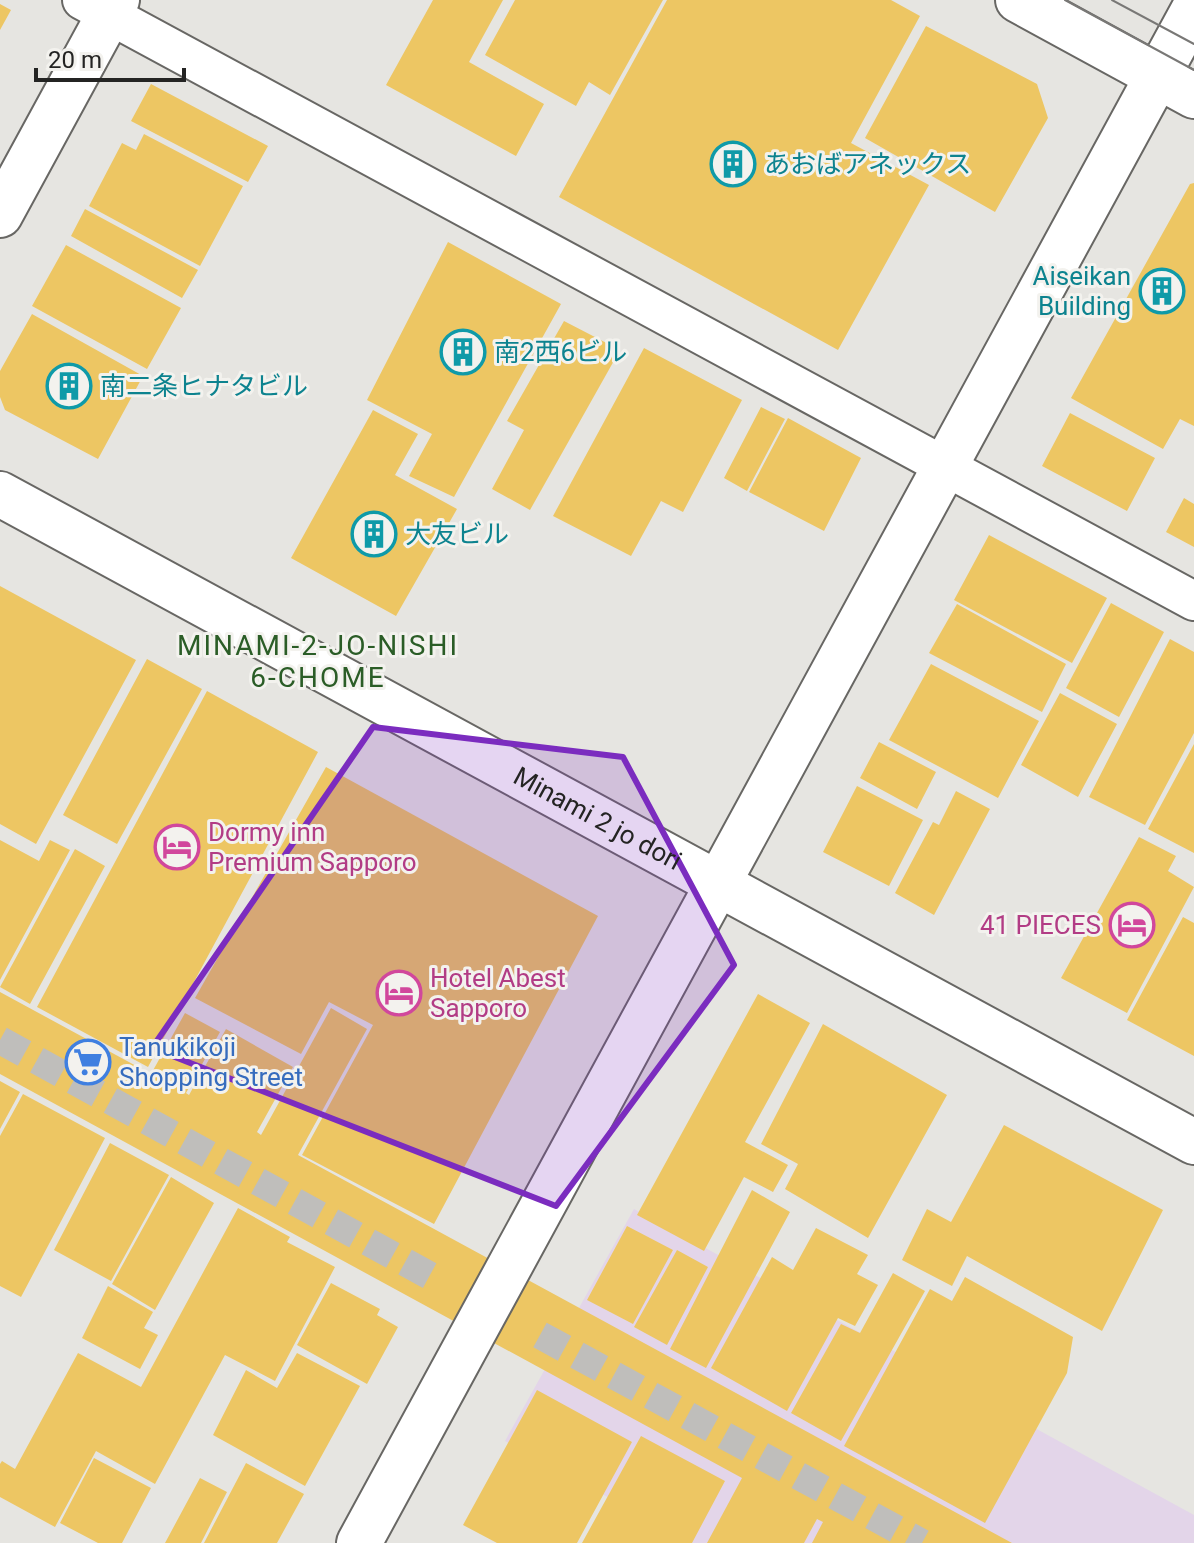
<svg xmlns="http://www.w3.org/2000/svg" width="1194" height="1543" font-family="Roboto,'Noto Sans JP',sans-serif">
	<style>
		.commercial { fill: #e3d5e9 }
		.building { fill: #edc663 }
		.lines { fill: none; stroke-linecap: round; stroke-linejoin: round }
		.pedestrian-tunnel { stroke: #bfbebb; stroke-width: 28; stroke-dasharray: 28 14; stroke-linecap: butt }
		.minor-casing { stroke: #686764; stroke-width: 42 }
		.tertiary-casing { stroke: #686764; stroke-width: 48 }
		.minor { stroke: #fff; stroke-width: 38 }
		.tertiary { stroke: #fff; stroke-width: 44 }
		.tram { stroke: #797876; stroke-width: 2 }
		.marked { fill: #7b2cbf; fill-opacity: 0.2; stroke: #7b2cbf; stroke-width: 6; stroke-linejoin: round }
		.labels { text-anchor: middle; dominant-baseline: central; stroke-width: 6; stroke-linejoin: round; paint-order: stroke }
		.culture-label { font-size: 26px; fill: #0d838f; stroke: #f3f2ee; text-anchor: start }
		.street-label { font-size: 26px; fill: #242423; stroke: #f3f2ee }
		.hotel-label { font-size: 26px; fill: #b23c85; stroke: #f3f2ee; text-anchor: start }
		.shop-label { font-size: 26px; fill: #366cbe; stroke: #f3f2ee; text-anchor: start }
		.neighbourhood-label { font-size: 28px; letter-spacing: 2px; fill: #2b5d27; stroke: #f3f2ee }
	</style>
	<rect width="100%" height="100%" fill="#e6e5e1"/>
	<path class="commercial" d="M634,1209L1194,1515V1543H692L505,1441Z"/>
	<path class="building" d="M433,0H503L469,62L544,104L516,156L386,85Z
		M515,0H663L610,95L589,82L576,106L485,55Z
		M667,0H891L920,16L851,143L929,185L838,350L559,197Z
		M0,4L11,10L0,30Z
		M926,26L1037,84L1048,118L995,212L865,138Z
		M151,84L268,146L248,182L131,121Z
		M144,134L243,186L200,266L89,206L122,143L136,150Z
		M1194,183V426L1180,419L1163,449L1071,398L1190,184Z
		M85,209L198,270L182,298L71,236Z
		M448,242L561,304L454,497L409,476L432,434L367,400Z
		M66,245L181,308L147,369L32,306Z
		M32,314L143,376L98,459L5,410L0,397V371Z
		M564,321L620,350L530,510L492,489L524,430L507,421Z
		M644,348L742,400L683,512L661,501L631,556L553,516Z
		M761,407L785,419L747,491L724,478Z
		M373,410L418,434L395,475L457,509L396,616L291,558Z
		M1070,413L1155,458L1127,511L1042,466Z
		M788,418L861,458L824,531L749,492Z
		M1184,498L1194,504V547L1166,532Z
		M989,535L1107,598L1072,663L954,600Z
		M0,586L136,660L36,844L0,824Z
		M1111,603L1164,632L1119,717L1066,688Z
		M957,604L1066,664L1042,712L929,653Z
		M1170,639L1194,652V733L1145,825L1089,797Z
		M147,659L202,689L117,844L63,815Z
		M931,664L1039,721L998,798L889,740Z
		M207,691L318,752L148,1067L37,1007Z
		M1060,693L1117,724L1078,797L1021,765Z
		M879,742L936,772L917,809L860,778Z
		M1194,744V853L1148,829Z
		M326,767L598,916L434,1224L302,1155L373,1025L329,1002L301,1054L195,998Z
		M857,786L923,820L889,886L823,852Z
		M956,791L990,809L934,915L895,893L933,822L939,825Z
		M1139,837L1176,856L1168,871L1194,887L1127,1013L1061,978Z
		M0,840L39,861L50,840L70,850L0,980Z
		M75,849L105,866L30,1004L0,987Z
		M1183,917L1194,923V1056L1127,1020Z
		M0,992L151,1074L185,1013L220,1032L186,1093L189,1095L226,1029L293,1067L257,1132L261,1135L331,1008L367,1029L298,1155L1012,1543H812L823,1522L817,1519L804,1543H707L742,1478L0,1074Z
		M758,994L810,1023L745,1142L788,1165L773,1192L744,1177L704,1251L637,1215Z
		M823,1024L947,1095L868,1238L785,1189L798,1164L761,1144Z
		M0,1081L20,1092L0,1129Z
		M23,1094L105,1138L21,1297L0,1286V1136Z
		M1004,1125L1163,1210L1102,1331L967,1256L952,1286L902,1260L927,1209L951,1222Z
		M110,1143L169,1175L111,1281L54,1250Z
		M171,1177L214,1203L155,1310L112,1284Z
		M752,1190L790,1212L706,1368L670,1349Z
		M238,1208L290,1237L287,1242L335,1267L275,1381L225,1355L155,1484L96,1451L55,1527L0,1497V1464L2,1461L15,1469L78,1353L141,1387Z
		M627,1226L673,1250L633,1324L587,1300Z
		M816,1228L868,1255L857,1274L878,1285L855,1326L838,1318L787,1411L711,1368L772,1257L793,1270Z
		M677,1250L708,1267L667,1345L634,1327Z
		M893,1273L925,1291L841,1441L791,1413L841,1324L860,1333Z
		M965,1277L1073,1337L1067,1373L985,1523L844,1446L930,1289L952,1301Z
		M331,1283L380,1309L377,1315L398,1327L367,1384L297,1345Z
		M108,1286L153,1312L144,1328L158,1335L140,1369L82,1338Z
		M297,1353L360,1386L305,1486L213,1435L246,1370L277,1388Z
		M537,1390L632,1442L577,1543H497L463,1525Z
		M641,1436L725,1481L692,1543H582Z
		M94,1458L151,1488L122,1543H98L60,1523Z
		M246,1463L304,1494L277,1543H204Z
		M200,1478L227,1492L201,1543H165Z"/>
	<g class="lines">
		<path class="pedestrian-tunnel" d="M0,1040L434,1278
			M540,1335L922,1543"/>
		<g class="minor-casing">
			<path id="minor" d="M82,0L1194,601"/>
		</g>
		<g class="tertiary-casing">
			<g id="tertiary">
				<path d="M1018,0L1194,96"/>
				<path d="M0,215L117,0"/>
				<path id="s1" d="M0,494L1194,1142"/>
				<path d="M359,1543L1194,9"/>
			</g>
		</g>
		<use href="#minor" class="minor"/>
		<use href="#tertiary" class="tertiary"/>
		<path class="tram" d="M1065,0L1194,70
			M1112,0L1194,44"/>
	</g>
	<path class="marked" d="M373,727L623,757L734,965L556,1206L152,1048Z"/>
	<defs>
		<g id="building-ring" transform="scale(2.3)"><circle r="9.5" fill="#f3f2ee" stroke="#0f9aa8" stroke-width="1.5"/><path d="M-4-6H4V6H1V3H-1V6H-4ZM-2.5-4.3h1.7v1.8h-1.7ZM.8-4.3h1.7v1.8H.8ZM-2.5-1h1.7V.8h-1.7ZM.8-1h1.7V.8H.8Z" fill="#0f9aa8"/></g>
		<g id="hotel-ring" transform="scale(2.3)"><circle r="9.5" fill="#f3f2ee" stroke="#d1479c" stroke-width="1.5"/><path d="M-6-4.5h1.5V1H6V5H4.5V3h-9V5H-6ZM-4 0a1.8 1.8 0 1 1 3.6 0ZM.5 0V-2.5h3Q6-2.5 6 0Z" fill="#d1479c"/></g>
		<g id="supermarket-ring" transform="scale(2.3)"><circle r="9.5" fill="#f3f2ee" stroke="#3f7fe0" stroke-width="1.5"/><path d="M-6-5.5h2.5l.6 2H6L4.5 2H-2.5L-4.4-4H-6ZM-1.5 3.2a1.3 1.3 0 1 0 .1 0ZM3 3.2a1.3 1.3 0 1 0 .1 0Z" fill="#3f7fe0"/></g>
	</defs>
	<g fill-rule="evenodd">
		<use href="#building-ring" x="733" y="164"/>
		<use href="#building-ring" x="1162" y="291"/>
		<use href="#building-ring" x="463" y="352"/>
		<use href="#building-ring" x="69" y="386"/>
		<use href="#building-ring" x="374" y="534"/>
		<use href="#hotel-ring" x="177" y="847"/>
		<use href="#hotel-ring" x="1132" y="925"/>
		<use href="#hotel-ring" x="399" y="993"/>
		<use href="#supermarket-ring" x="88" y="1062"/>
	</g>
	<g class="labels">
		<g class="culture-label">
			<text x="764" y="164">あおばアネックス</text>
			<text x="1131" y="276" text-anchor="end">Aiseikan<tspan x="1131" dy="30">Building</tspan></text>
			<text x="494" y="352">南2西6ビル</text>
			<text x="100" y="386">南二条ヒナタビル</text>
			<text x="405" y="534">大友ビル</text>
		</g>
		<g class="street-label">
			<text stroke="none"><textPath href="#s1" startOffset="680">Minami 2 jo dori</textPath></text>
		</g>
		<g class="hotel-label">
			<text x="208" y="832">Dormy inn<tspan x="208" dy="30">Premium Sapporo</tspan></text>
			<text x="1101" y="925" text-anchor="end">41 PIECES</text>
			<text x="430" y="978">Hotel Abest<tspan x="430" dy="30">Sapporo</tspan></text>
		</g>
		<g class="shop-label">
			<text x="119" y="1047">Tanukikoji<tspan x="119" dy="30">Shopping Street</tspan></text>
		</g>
		<g class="neighbourhood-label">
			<text x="318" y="645">MINAMI-2-JO-NISHI<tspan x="318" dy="32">6-CHOME</tspan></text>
		</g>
	</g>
	<path d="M36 68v12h148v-12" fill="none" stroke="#242423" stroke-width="4"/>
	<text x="48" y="68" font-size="24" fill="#242423" stroke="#f3f2ee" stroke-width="6" paint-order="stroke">20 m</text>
</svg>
